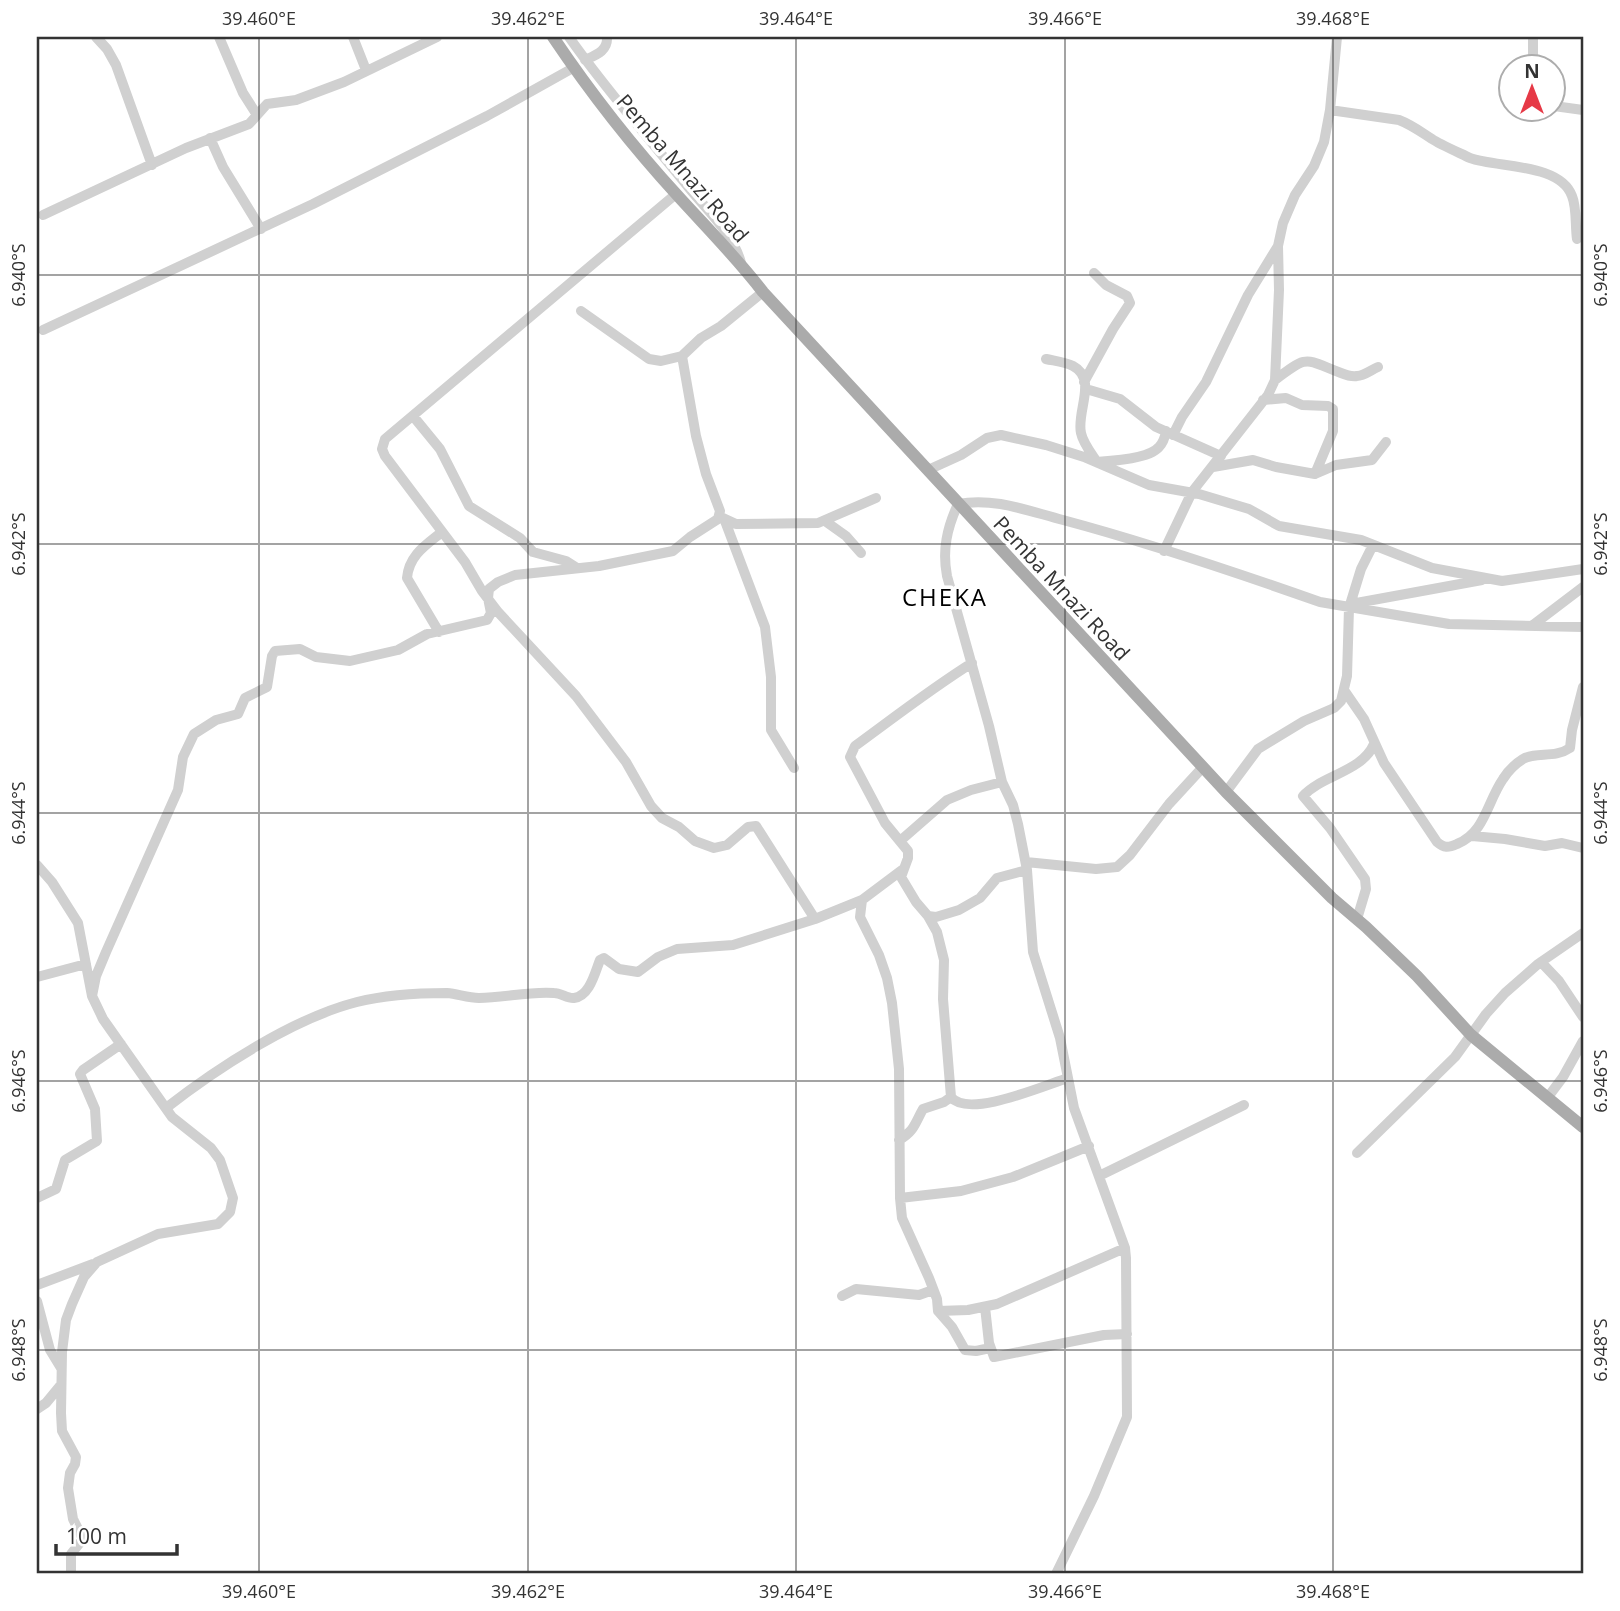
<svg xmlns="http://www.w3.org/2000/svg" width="1620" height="1611" font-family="'Open Sans',sans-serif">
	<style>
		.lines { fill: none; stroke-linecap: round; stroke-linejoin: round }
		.minor { stroke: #d0d0d0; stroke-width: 10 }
		.major { stroke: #ababab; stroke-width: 12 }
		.ticks { fill: none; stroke: #333; stroke-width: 2; stroke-opacity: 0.45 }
		.labels { text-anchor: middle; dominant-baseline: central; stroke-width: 7; stroke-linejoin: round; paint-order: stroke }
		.street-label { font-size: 21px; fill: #333; stroke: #fff }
		.quarter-label { font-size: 24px; letter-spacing: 2px; fill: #000; stroke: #fff }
		.neatline { fill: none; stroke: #333; stroke-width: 2.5 }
		.ticks-label { font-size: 18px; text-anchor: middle; fill: #333 }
	</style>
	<rect width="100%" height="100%" fill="#fff"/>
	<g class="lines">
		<path class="minor" d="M96,37L107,49L116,65L152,165
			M219,37L243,93L257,115
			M353,37L366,70
			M569,37C606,90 649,138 690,189C708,211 734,235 741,263
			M1533,37V66
			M585,60C596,55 608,51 607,37
			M1554,106L1583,110
			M1330,110L1399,120C1412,125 1421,132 1432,139C1439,144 1462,154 1470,158C1498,168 1560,163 1572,196C1577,208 1575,226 1577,239
			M210,138L223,167L261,229
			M676,194L385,439L382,449L385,456L465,562L482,591L498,612L576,696L626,762L651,806L662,818L679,827L695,841L714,848L727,845L748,827L756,826L815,919L862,900
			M43,215L186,148L249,124L267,104L296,100L344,82L437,37
			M581,311L649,359L661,361L682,356
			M43,330L313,204L487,116L573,68
			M1046,359C1055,361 1065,362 1073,366C1098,379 1076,412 1081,433C1083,443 1091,453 1097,462C1111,461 1149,459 1159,447C1163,443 1165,437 1166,431
			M1275,380C1309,354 1304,359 1341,373C1346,375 1352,377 1357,376C1364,376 1371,370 1378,367
			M1084,382L1113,329L1130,303L1127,296L1106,285L1094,273
			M1086,389L1120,399L1156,427L1221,456
			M1263,400L1286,398L1302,405L1328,406L1333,409V431L1315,474
			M413,416L440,449L469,506L520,538L533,552L566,561L577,568
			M1173,435L1182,417L1206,382L1248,295L1278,246
			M1213,467L1253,460L1276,467L1315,474L1336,465L1372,460L1386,442
			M928,470L961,455L987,438L1001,435L1046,445L1084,457L1149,485L1199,494L1249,509L1279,526L1361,540L1432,568L1502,581L1583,569
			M723,518L736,524L818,523L876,498
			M725,521L765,627L771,677V730L794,768
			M825,521L846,536L861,553
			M1164,551L1192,492L1268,395L1275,380L1279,290L1278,246L1283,223L1295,195L1314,166L1324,142L1330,110L1337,37
			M1351,604L1482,580
			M1533,625L1583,587
			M439,632L407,578C409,555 426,545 442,532
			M972,663C932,688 892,719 855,746L850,757L885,823L908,851V858L901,877L916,902L928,916L936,917L959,910L980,898L997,878L1027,870
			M1344,690L1364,719L1384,763L1437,842C1444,848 1448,848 1457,844C1485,833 1487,802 1503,779C1508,771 1515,764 1523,759C1537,751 1554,759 1570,748L1572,730L1583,687
			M1226,792L1258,749L1304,721L1334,708L1341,701L1347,676L1349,608L1361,569L1373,545
			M1472,836L1505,839L1545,846L1562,843L1583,848
			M900,841L947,800L971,790L1002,782
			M1026,862L1096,869L1117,867L1130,855L1169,804L1203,767
			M37,865L52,882L78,923L92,996L103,1019L172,1117L211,1148L220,1160L233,1198L230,1212L218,1224L158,1234L97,1262L84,1277L72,1304L66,1320L62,1352L61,1413L62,1431L76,1457L75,1464L70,1473L68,1488L73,1519L83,1539L71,1554V1574
			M902,870L862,900L860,917L879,955L887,978L892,1003L899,1069L900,1198L902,1218L929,1278L937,1299L938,1311L952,1327L965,1350L976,1351L990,1348
			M1357,919L1366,889L1365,879L1330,828L1303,796C1322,775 1362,772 1374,744
			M1541,962L1559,981L1583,1017
			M37,977L86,964
			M92,996L96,976L106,952L178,790L183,757L194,734L216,720L238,714L245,698L267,687L272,656L275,651L300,649L316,657L350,661L398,650L427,634L487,620L491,613L488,598L489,589L498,582L515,575L599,566L673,551L690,537L718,519L720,511L706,474L696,436L682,356L701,338L721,326L763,292
			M951,1097C968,1119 1045,1085 1068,1078
			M1548,1097L1563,1077L1583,1041
			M166,1108C217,1068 294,1018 357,1002C385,995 418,993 447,993C458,994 468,998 479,998C504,998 529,991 554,993C561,993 568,999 574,998C590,996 595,972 600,960L604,958L619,969L638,972L658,957L677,949L733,945L815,919
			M899,1140C914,1132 915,1123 923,1109L944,1102L951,1097L943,999L944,960L937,932L928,916
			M1357,1153L1455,1057L1486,1014L1505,993L1538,964L1583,933
			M1099,1176L1244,1105
			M37,1198L56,1189L65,1160L97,1141L95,1109L80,1074L83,1070L121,1044
			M900,1198L961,1191L1013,1177L1089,1146
			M37,1285L93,1264
			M842,1296L856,1289L919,1295L933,1290
			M37,1301L50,1350L61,1368
			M985,1307L989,1343L994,1357L1104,1335L1127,1334
			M938,1311L968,1310L997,1304L1125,1248
			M37,1409L46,1403L60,1386
			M1056,1574L1094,1496L1127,1417L1126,1258L1125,1248L1074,1108L1060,1038L1033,952L1027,870L1018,824L1013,805L1002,782L989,726L947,576C942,550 947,528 958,504C994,497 1028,511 1063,520C1149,543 1235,572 1320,602L1449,624L1583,627"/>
		<path class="major" d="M553,37C590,92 633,147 678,196C707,228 737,258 763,292L1226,792L1332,898L1366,927L1417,976L1471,1035L1583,1127"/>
	</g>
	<path class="ticks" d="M259,37V1574M528,37V1574M796,37V1574M1065,37V1574M1333,37V1574M37,275H1583M37,544H1583M37,813H1583M37,1081H1583M37,1350H1583"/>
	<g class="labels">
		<g class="street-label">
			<text transform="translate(683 168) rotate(49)">Pemba Mnazi Road</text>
			<text transform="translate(1062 588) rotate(47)">Pemba Mnazi Road</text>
		</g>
		<g class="quarter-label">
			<text x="945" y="596">CHEKA</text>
		</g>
	</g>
	<rect width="1620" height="1611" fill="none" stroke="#ffffff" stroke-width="77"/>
	<g transform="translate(1532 88)"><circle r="33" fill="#ffffff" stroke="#adadad" stroke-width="2"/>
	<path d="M0-5L12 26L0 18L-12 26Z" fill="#e63946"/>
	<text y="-10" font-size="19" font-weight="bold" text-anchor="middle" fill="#333333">N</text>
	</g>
	<path d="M56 1544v10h121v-10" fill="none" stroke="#333333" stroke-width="3.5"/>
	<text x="66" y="1544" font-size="21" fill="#333333" stroke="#ffffff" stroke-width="5" paint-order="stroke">100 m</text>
	<rect x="38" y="38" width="1544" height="1534" class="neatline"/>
	<g class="ticks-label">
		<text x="259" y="25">39.460°E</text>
		<text x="528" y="25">39.462°E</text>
		<text x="796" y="25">39.464°E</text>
		<text x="1065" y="25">39.466°E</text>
		<text x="1333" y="25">39.468°E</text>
		<text transform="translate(19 275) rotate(-90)" y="6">6.940°S</text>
		<text transform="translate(1601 275) rotate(-90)" y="6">6.940°S</text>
		<text transform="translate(19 544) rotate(-90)" y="6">6.942°S</text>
		<text transform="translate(1601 544) rotate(-90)" y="6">6.942°S</text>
		<text transform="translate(19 813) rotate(-90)" y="6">6.944°S</text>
		<text transform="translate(1601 813) rotate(-90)" y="6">6.944°S</text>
		<text transform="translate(19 1081) rotate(-90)" y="6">6.946°S</text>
		<text transform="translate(1601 1081) rotate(-90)" y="6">6.946°S</text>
		<text transform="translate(19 1350) rotate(-90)" y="6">6.948°S</text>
		<text transform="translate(1601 1350) rotate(-90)" y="6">6.948°S</text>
		<text x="259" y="1598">39.460°E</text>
		<text x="528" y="1598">39.462°E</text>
		<text x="796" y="1598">39.464°E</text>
		<text x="1065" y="1598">39.466°E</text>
		<text x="1333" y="1598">39.468°E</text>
	</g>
</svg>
